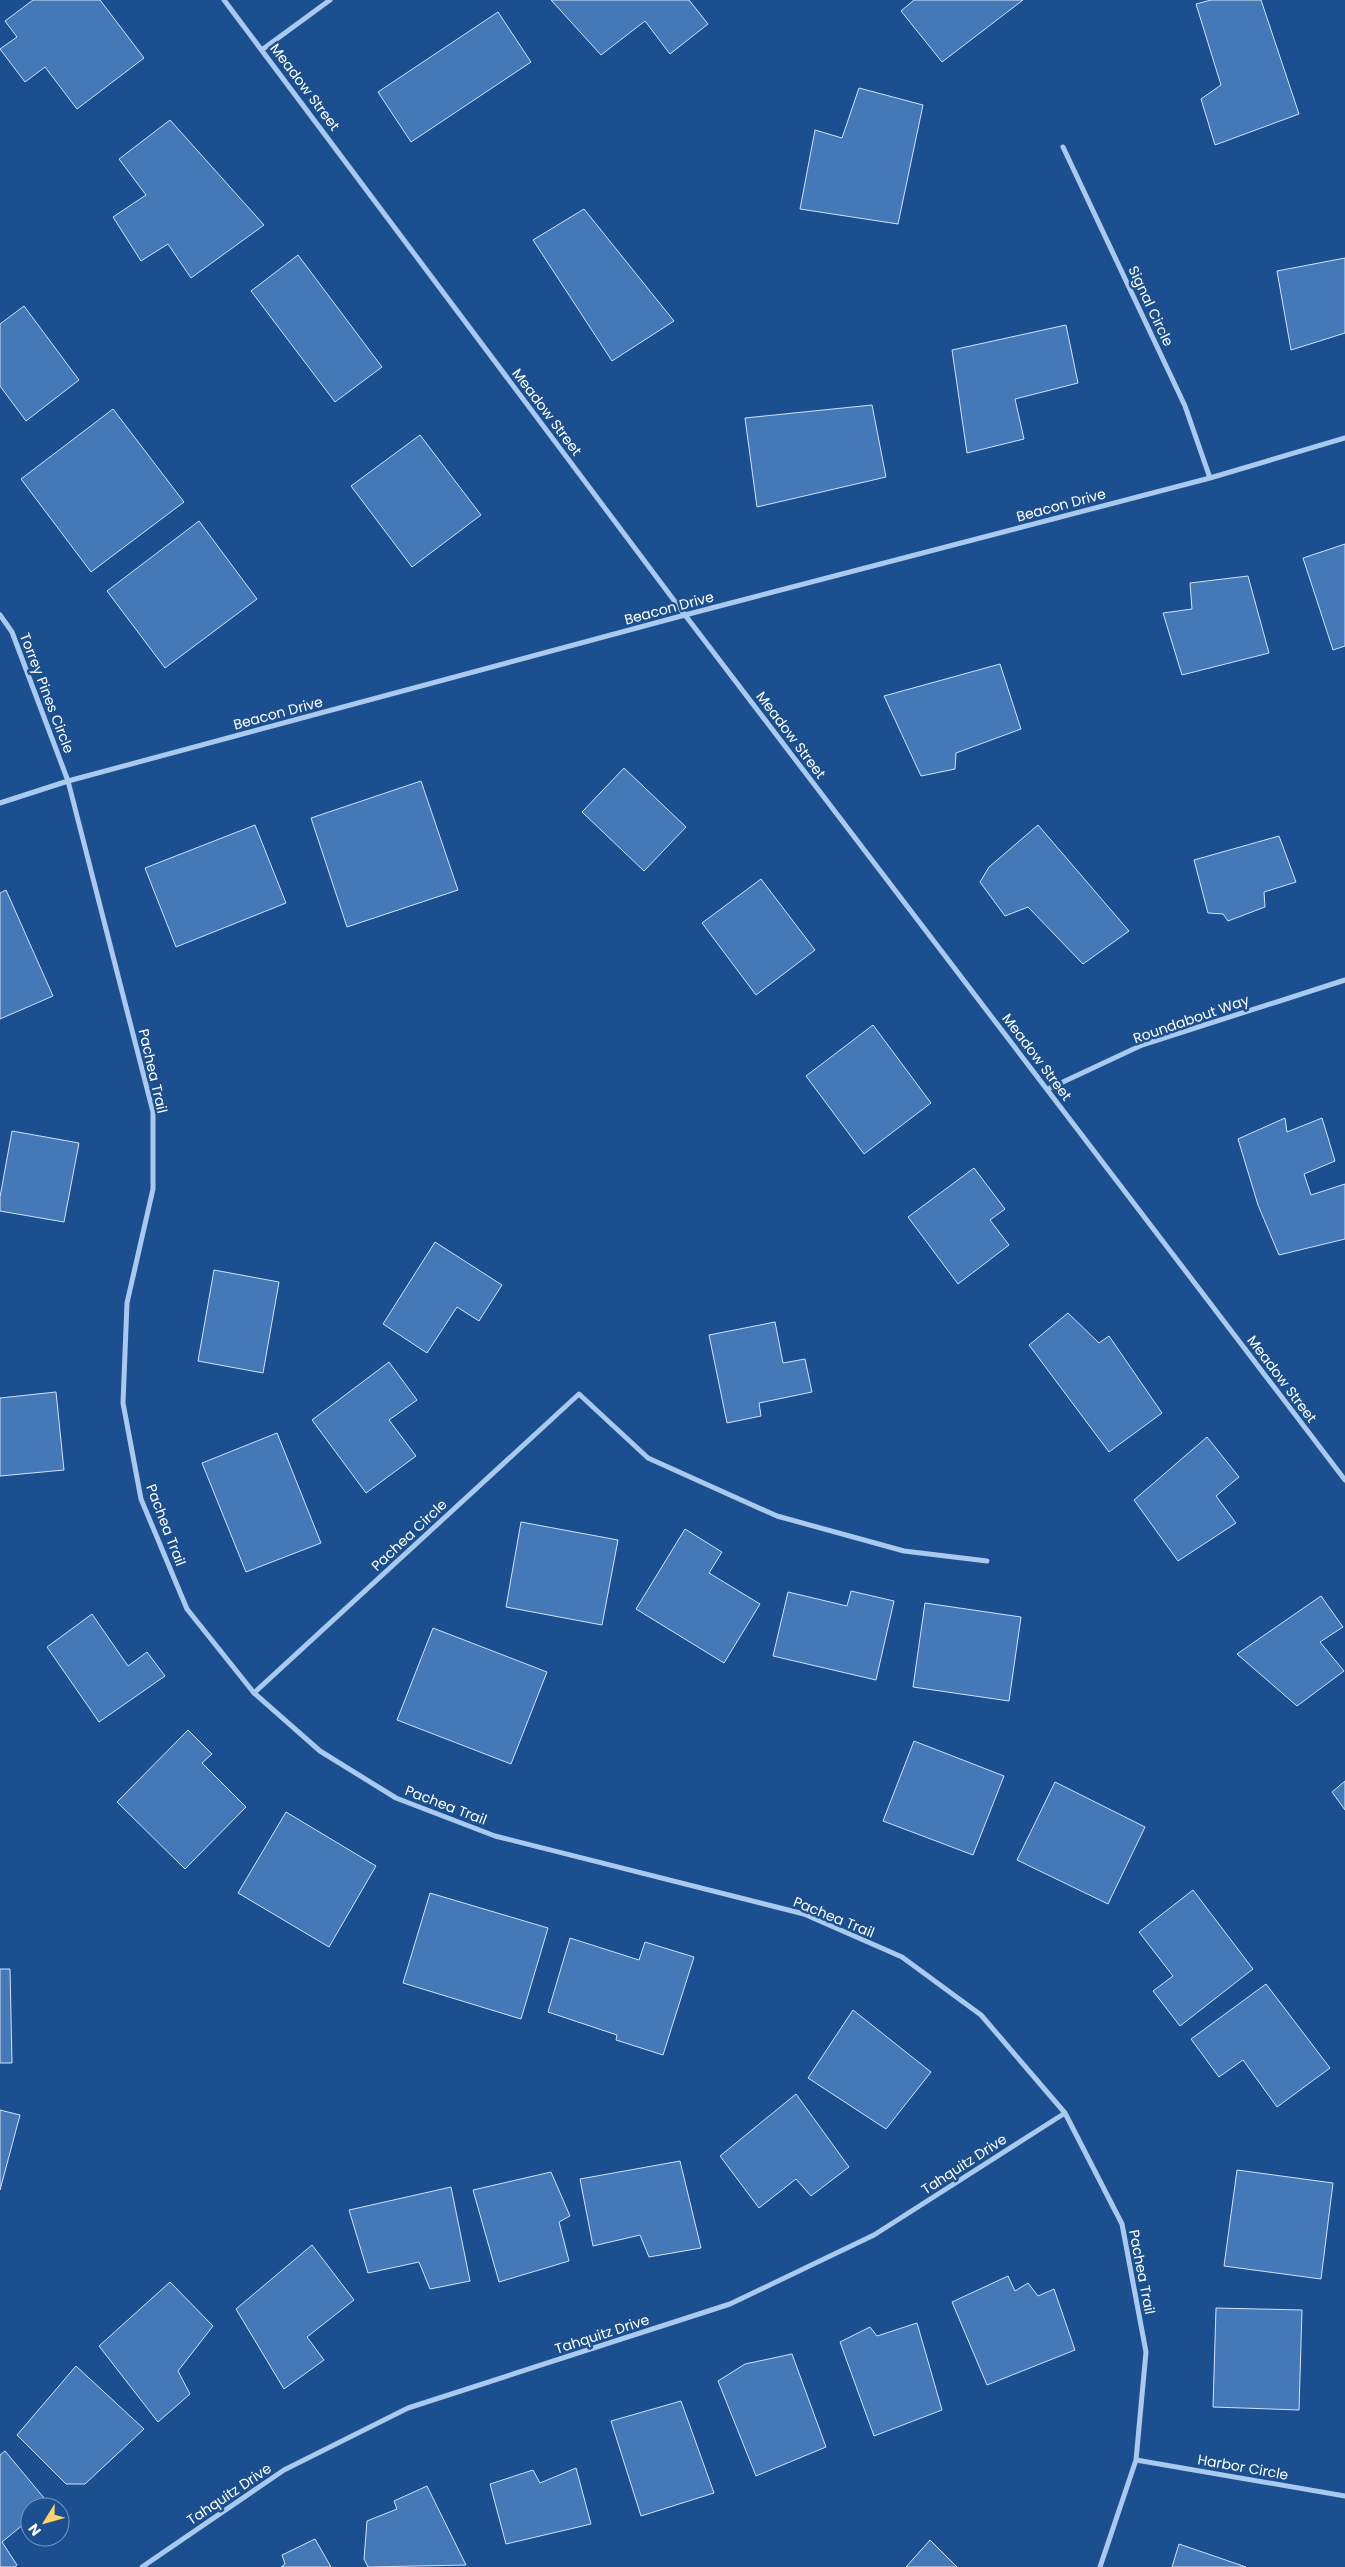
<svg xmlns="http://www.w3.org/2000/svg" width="1345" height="2567" font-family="Poppins,sans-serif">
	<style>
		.building { fill: #4478b7; stroke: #cfe3fa }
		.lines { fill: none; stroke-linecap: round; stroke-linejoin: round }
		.minor { stroke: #a9c9ee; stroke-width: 5 }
		.labels { text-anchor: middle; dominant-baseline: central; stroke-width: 5; stroke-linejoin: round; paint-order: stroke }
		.street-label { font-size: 14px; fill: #fff; stroke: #1b4f8f }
	</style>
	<rect width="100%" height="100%" fill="#1b4f8f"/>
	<path class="building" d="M33,0H100L144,58L77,109L45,67L25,82L0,49L17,37L5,21Z
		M551,0H689L708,24L670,54L645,21L601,55Z
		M914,0H1023L942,62L901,11Z
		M1211,0H1261L1299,114L1215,145L1201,99L1221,85L1196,4Z
		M498,12L531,62L411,142L378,92Z
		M859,88L923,105L898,224L800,209L815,130L842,138Z
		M170,120L264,225L191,278L168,244L141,261L113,217L146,195L119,159Z
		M584,209L674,321L612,361L533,240Z
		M298,255L382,367L335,402L251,291Z
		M1345,258V333L1291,350L1277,271Z
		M24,306L79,380L26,421L0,386V324Z
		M1066,325L1078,383L1015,399L1024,439L967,453L952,350Z
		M872,405L886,477L757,507L745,418Z
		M113,409L184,502L91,572L21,479Z
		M420,435L481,515L412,567L351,486Z
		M199,521L257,599L165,668L107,591Z
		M1345,544V646L1333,650L1303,558Z
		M1248,576L1269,653L1182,675L1163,613L1192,609L1190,583Z
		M1000,664L1021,729L956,753L955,769L921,776L884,696Z
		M624,768L686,827L644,871L582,812Z
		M421,781L458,890L347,927L311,818Z
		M255,825L286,903L176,947L145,868Z
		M1038,825L1129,931L1083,964L1028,907L1005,916L980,882L989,867Z
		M1279,836L1296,882L1264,892L1265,907L1228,921L1223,914L1208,913L1194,860Z
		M761,879L815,950L756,995L702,923Z
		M6,890L53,996L0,1019V893Z
		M873,1025L931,1103L864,1154L806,1076Z
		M1285,1118L1287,1132L1322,1118L1335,1161L1304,1174L1311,1195L1345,1184V1239L1279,1255L1258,1205L1238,1139Z
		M12,1131L79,1143L64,1222L0,1211V1197Z
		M974,1168L1005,1209L990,1220L1009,1245L958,1284L908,1217Z
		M435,1242L502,1285L479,1321L457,1307L427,1353L383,1324Z
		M214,1270L279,1282L263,1373L198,1361Z
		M1068,1313L1099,1343L1109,1336L1162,1413L1109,1452L1029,1345Z
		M775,1322L783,1363L805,1359L812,1392L759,1403L761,1416L727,1423L709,1335Z
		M389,1362L417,1400L389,1420L416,1456L366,1493L312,1420Z
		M56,1392L64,1470L0,1476V1398Z
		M277,1433L321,1543L246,1572L202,1463Z
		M1207,1437L1239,1477L1216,1496L1236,1523L1178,1561L1134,1500Z
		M521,1522L618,1540L602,1625L506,1607Z
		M685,1529L722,1552L709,1573L760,1604L724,1663L636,1609Z
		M851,1591L894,1601L876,1680L773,1656L788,1592L847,1606Z
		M1321,1596L1343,1627L1320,1642L1344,1671L1297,1706L1237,1654Z
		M925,1603L1021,1617L1009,1701L913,1687Z
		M92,1614L128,1666L147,1652L165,1676L99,1722L47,1647Z
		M433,1628L547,1672L511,1764L397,1720Z
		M188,1730L212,1754L202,1763L246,1807L185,1869L117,1802Z
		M914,1741L1004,1776L973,1855L883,1821Z
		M1345,1781V1810L1332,1792Z
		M1055,1782L1145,1827L1108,1904L1017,1860Z
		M286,1812L376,1866L329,1947L238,1893Z
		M1193,1890L1253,1969L1180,2026L1153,1991L1173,1976L1139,1932Z
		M430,1893L548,1928L521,2019L403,1983Z
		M570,1938L639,1960L645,1942L694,1957L663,2055L616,2040L617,2035L548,2012Z
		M0,1969H10L12,2063H0Z
		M1266,1984L1330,2068L1277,2107L1243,2060L1219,2077L1191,2039Z
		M853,2010L931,2072L886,2129L808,2078Z
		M796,2094L849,2167L811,2196L796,2179L759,2208L720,2156Z
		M0,2110L20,2115L0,2190Z
		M680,2161L701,2248L649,2257L640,2235L593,2246L580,2179Z
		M1237,2170L1333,2183L1321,2279L1224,2266Z
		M551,2172L570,2216L559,2222L569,2261L499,2282L473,2190Z
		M451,2187L470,2281L430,2289L419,2262L368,2273L349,2210Z
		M312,2245L354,2300L307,2337L324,2360L284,2389L236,2309Z
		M1008,2276L1015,2291L1028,2283L1038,2296L1054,2289L1075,2350L987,2385L952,2302Z
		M170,2282L213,2326L178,2371L190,2394L158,2422L99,2346Z
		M1216,2308L1302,2310L1299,2410L1213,2407Z
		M917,2323L942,2410L874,2436L840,2342L870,2327L877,2336Z
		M792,2354L826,2447L756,2476L718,2381L745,2364Z
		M76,2366L144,2429L85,2484H66L17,2435Z
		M681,2401L714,2493L641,2516L611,2421Z
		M5,2451L49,2504L46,2507H30V2519L2,2542L17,2565L15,2567H0V2455Z
		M576,2468L591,2524L506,2544L490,2484L533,2470L540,2483Z
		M427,2486L466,2565L368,2567L364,2559L367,2521L397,2509L394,2501Z
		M315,2539L331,2567H281L285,2564L282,2555Z
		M930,2540L957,2567H906Z
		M1179,2544L1246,2567H1172Z"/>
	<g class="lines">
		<path class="minor" d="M224,0L685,615L1345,1480
			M263,49L330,0
			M1063,147L1185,406L1210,478
			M0,615L12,632L68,781L153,1112V1189L127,1303L123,1403L141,1499L187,1609L254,1693L320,1751L396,1798L495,1836L804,1914L902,1957L981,2015L1065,2113L1122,2224L1146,2352L1136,2460L1100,2567
			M0,803L68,781L685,615L1210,478L1345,438
			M1048,1089L1142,1045L1345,980
			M254,1693L579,1394L648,1458L777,1516L904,1551L987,1561
			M1136,2460L1345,2496
			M142,2567L284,2470L408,2408L730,2304L874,2235L1065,2113"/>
	</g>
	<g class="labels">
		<g class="street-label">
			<text transform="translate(305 87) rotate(53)">Meadow Street</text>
			<text transform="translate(1151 306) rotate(65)">Signal Circle</text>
			<text transform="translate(547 412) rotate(53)">Meadow Street</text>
			<text transform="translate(1061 505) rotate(-15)">Beacon Drive</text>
			<text transform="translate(669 608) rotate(-15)">Beacon Drive</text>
			<text transform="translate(47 693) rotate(69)">Torrey Pines Circle</text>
			<text transform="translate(278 713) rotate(-15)">Beacon Drive</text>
			<text transform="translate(791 735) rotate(53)">Meadow Street</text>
			<text transform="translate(1191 1019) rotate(-19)">Roundabout Way</text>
			<text transform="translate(1037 1057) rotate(53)">Meadow Street</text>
			<text transform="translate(153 1071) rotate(77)">Pachea Trail</text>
			<text transform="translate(1282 1379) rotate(53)">Meadow Street</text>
			<text transform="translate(166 1525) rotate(69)">Pachea Trail</text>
			<text transform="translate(409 1535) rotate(-43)">Pachea Circle</text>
			<text transform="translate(446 1805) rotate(21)">Pachea Trail</text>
			<text transform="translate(834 1917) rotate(22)">Pachea Trail</text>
			<text transform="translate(964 2164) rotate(-33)">Tahquitz Drive</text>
			<text transform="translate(1142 2272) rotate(79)">Pachea Trail</text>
			<text transform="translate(602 2334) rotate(-18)">Tahquitz Drive</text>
			<text transform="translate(1243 2467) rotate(10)">Harbor Circle</text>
			<text transform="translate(229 2494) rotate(-34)">Tahquitz Drive</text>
		</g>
	</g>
	<g transform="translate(45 2522) rotate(233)"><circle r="24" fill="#1b4f8f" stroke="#7695bc"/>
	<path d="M0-4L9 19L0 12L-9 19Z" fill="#ffd166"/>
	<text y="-8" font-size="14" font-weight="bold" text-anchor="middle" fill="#ffffff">N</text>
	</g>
</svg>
